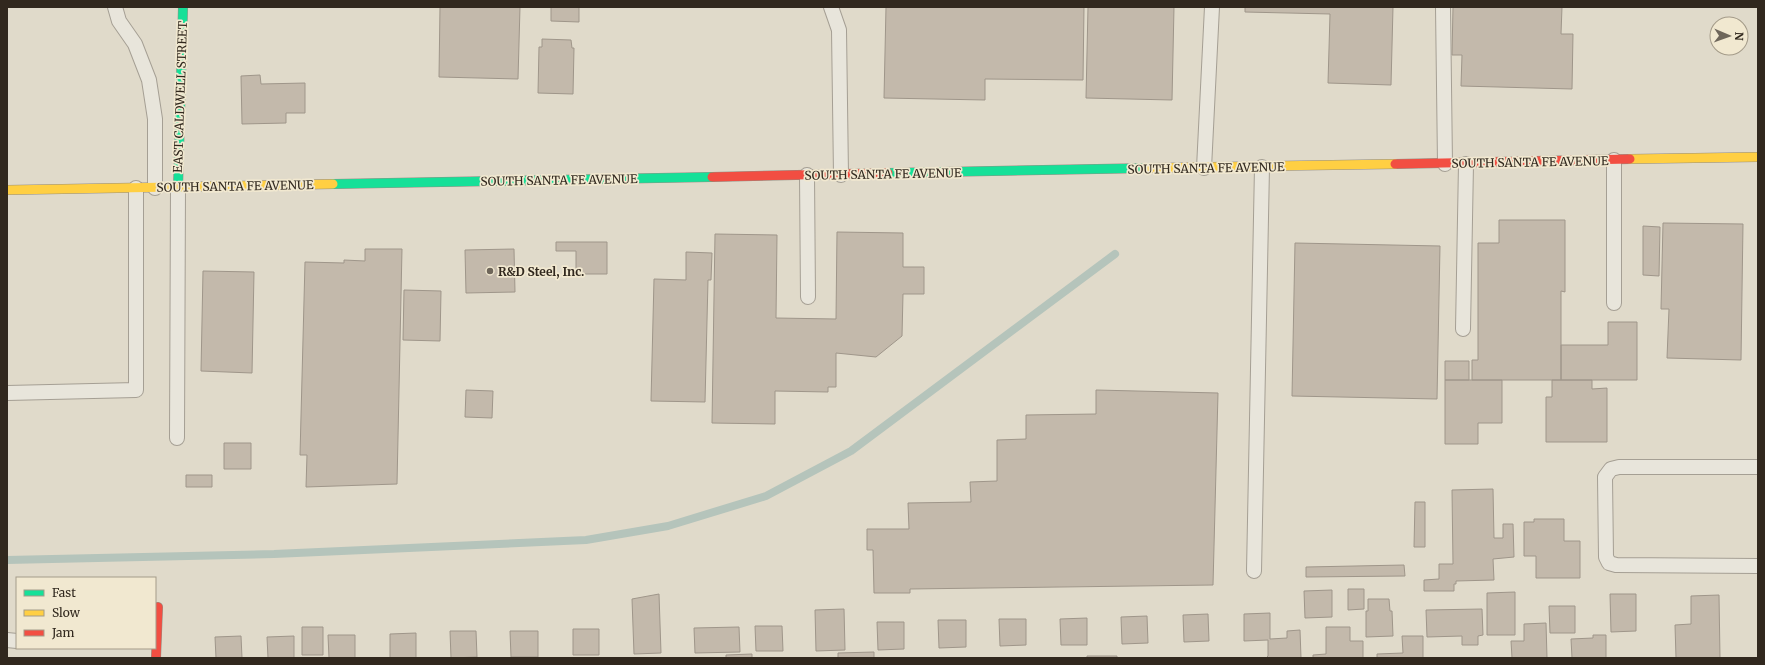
<svg xmlns="http://www.w3.org/2000/svg" width="1765" height="665" font-family="Merriweather,serif">
	<style>
		.lines { fill: none; stroke-linecap: round; stroke-linejoin: round }
		.stream { stroke: #b5c4bb; stroke-width: 8 }
		.building { fill: #c3b9ab; stroke: #9f968a }
		.lane-casing { stroke: #a59f94; stroke-width: 16 }
		.fast-casing { stroke: #948e83; stroke-width: 10 }
		.slow-casing { stroke: #948e83; stroke-width: 10 }
		.jam-casing { stroke: #948e83; stroke-width: 10 }
		.lane { stroke: #e8e5db; stroke-width: 14 }
		.fast { stroke: #16e098; stroke-width: 9 }
		.slow { stroke: #ffcf43; stroke-width: 9 }
		.jam { stroke: #f24e42; stroke-width: 9 }
		.poi-dot { fill: #6e665a; stroke: #f1e8d0; stroke-width: 1.5 }
		.labels { text-anchor: middle; dominant-baseline: central; stroke-width: 3.5; stroke-linejoin: round; paint-order: stroke }
		.street-label { font-size: 12px; fill: #31281e; stroke: #f1e8d0 }
		.poi-label { font-size: 12px; font-weight: bold; fill: #31281e; stroke: #f1e8d0; text-anchor: start }
	</style>
	<rect width="100%" height="100%" fill="#e0daca"/>
	<g class="lines">
		<path class="stream" d="M7,560L274,554L586,540L668,526L766,496L851,451L1115,254"/>
	</g>
	<path class="building" d="M440,7H520L518,79L439,77Z
		M551,7H579V22L551,21Z
		M886,7H1084L1083,80L985,79V100L884,98Z
		M1088,7H1174L1172,100L1086,98Z
		M1245,7H1393L1391,85L1328,83L1330,14L1245,12Z
		M1453,7H1562L1561,34H1573L1572,89L1461,86L1462,55H1452Z
		M542,39L571,40L572,48H574L573,94L538,93L539,47H542Z
		M260,75L261,84L305,83V113H286V123L242,124L241,76Z
		M1499,220H1565V292L1561,291V380H1472V360H1478V243H1499Z
		M1663,223L1743,224L1741,360L1667,358L1669,309H1661Z
		M1643,226L1660,227L1659,276L1643,275Z
		M837,232L903,233V267H924V294H903L902,336L876,357L836,353V387H828V392L775,391V424L712,423L715,234L777,235L776,318L836,319Z
		M556,242H607V274H576V251H556Z
		M1295,243L1440,246L1437,399L1292,396Z
		M365,249H402L397,484L306,487L307,455H300L305,262L344,263V260L365,261Z
		M514,249L515,292L466,293L465,250Z
		M686,252L712,253L711,280H708L705,402L651,401L654,279L686,280Z
		M203,271L254,272L252,373L201,371Z
		M404,290L441,291L440,341L403,340Z
		M1608,322H1637V380H1561V345H1608Z
		M1445,361H1469V380H1445Z
		M1445,380H1502V423H1478V444H1445Z
		M1552,380H1592V389L1607,388V442H1546V397H1552Z
		M466,390L493,391L492,418L465,417Z
		M1096,390L1218,393L1213,585L910,589V593H874L873,550H867V529H909L908,503L971,502L970,482L997,481V440L1026,439V415L1096,414Z
		M224,443H251V469H224Z
		M186,475H212V487H186Z
		M1493,489L1494,538H1503V524H1513L1514,557L1493,559L1494,580L1456,581V584H1454V591H1424V580L1439,579V564H1453L1452,490Z
		M1415,502H1425V547H1414Z
		M1534,519H1564V541H1580V578H1536V556H1524V522H1534Z
		M1404,565L1405,576L1306,577V567Z
		M1348,589H1364V609L1348,610Z
		M1332,590V617L1305,618L1304,591Z
		M1515,592V635H1487V593Z
		M659,594L661,653L634,654L632,599Z
		M1610,594H1636V631L1611,632Z
		M1719,595L1720,658H1676L1675,625L1691,624V596Z
		M1368,599H1389L1390,611H1392L1393,636L1366,637V611H1368Z
		M1549,606H1575V633H1550Z
		M844,609L845,650L816,651L815,610Z
		M1482,609L1483,635L1478,636V645H1462V636L1427,637L1426,610Z
		M1270,613V639L1287,638V631L1300,630L1301,658H1266L1268,656V640L1244,641V614Z
		M1208,614L1209,641L1184,642L1183,615Z
		M1147,616L1148,643L1122,644L1121,617Z
		M1087,618V645H1061L1060,619Z
		M999,619H1026V645L1000,646Z
		M938,620H966V647L939,648Z
		M877,622H904V649L878,650Z
		M1546,623L1547,658H1512L1511,641H1524V624Z
		M755,626H782L783,651H756Z
		M302,627H323V655H302Z
		M739,627L740,652L695,653L694,628Z
		M1326,627H1350V641H1363V658H1313V655L1326,654Z
		M573,629H599V655H573Z
		M450,631H476L477,657L451,658Z
		M510,631H538V657H511Z
		M416,633V658H390V634Z
		M328,635H355V658H329Z
		M1593,635H1606V658H1572L1571,639L1593,638Z
		M241,636L242,658H216L215,637Z
		M294,636V658H268L267,637Z
		M1402,636H1423V658H1377V654L1403,653Z
		M874,652V658H838V653Z
		M752,654V658H726V655Z
		M1087,656H1117V658H1087Z"/>
	<g class="lines">
		<g class="lane-casing">
			<path id="lane" d="M115,7L119,21L135,44L149,80L155,119V188
				M831,7L839,30L841,175
				M1443,7L1445,164
				M1204,168L1212,7
				M807,175L808,297
				M1614,303V160
				M1463,329L1466,164
				M7,393L136,390V188
				M177,438L178,188
				M1758,467H1619L1611,469L1605,477L1606,557L1609,563L1616,565L1758,566
				M1254,571L1262,167
				M7,640L17,641"/>
		</g>
		<g class="fast-casing">
			<path id="fast" d="M888,173L1150,168
				M333,184L712,177
				M178,188L183,7"/>
		</g>
		<g class="slow-casing">
			<path id="slow" d="M1630,159L1758,157
				M1150,168L1395,164
				M7,190L333,184"/>
		</g>
		<g class="jam-casing">
			<path id="jam" d="M1395,164L1630,159
				M712,177L888,173
				M156,658L158,607"/>
		</g>
		<use href="#lane" class="lane"/>
		<use href="#fast" class="fast"/>
		<use href="#slow" class="slow"/>
		<use href="#jam" class="jam"/>
	</g>
	<circle class="poi-dot" cx="490" cy="271" r="4"/>
	<g class="labels">
		<g class="street-label">
			<text transform="translate(180 97) rotate(-88)">EAST CALDWELL STREET</text>
			<text transform="translate(1530 162) rotate(-1)">SOUTH SANTA FE AVENUE</text>
			<text transform="translate(1206 168) rotate(-1)">SOUTH SANTA FE AVENUE</text>
			<text transform="translate(883 174) rotate(-1)">SOUTH SANTA FE AVENUE</text>
			<text transform="translate(559 180) rotate(-1)">SOUTH SANTA FE AVENUE</text>
			<text transform="translate(235 186) rotate(-1)">SOUTH SANTA FE AVENUE</text>
		</g>
		<g class="poi-label">
			<text x="498" y="271">R&amp;D Steel, Inc.</text>
		</g>
	</g>
	<rect width="1765" height="665" fill="none" stroke="#31281e" stroke-width="16"/>
	<rect x="16" y="577" width="140" height="72" fill="#f1e8d0" stroke="#a49b89"/>
	<rect x="24" y="590" width="20" height="6" fill="#16e098" stroke="#a49b89"/>
	<text x="52" y="597" font-size="12" fill="#31281e">Fast</text>
	<rect x="24" y="610" width="20" height="6" fill="#ffcf43" stroke="#a49b89"/>
	<text x="52" y="617" font-size="12" fill="#31281e">Slow</text>
	<rect x="24" y="630" width="20" height="6" fill="#f24e42" stroke="#a49b89"/>
	<text x="52" y="637" font-size="12" fill="#31281e">Jam</text>
	<g transform="translate(1729 36) rotate(92)"><circle r="19" fill="#f1e8d0" stroke="#a49b89"/>
	<path d="M0-3L7 15L0 10L-7 15Z" fill="#6e665a"/>
	<text y="-6" font-size="11" font-weight="bold" text-anchor="middle" fill="#31281e">N</text>
	</g>
</svg>
